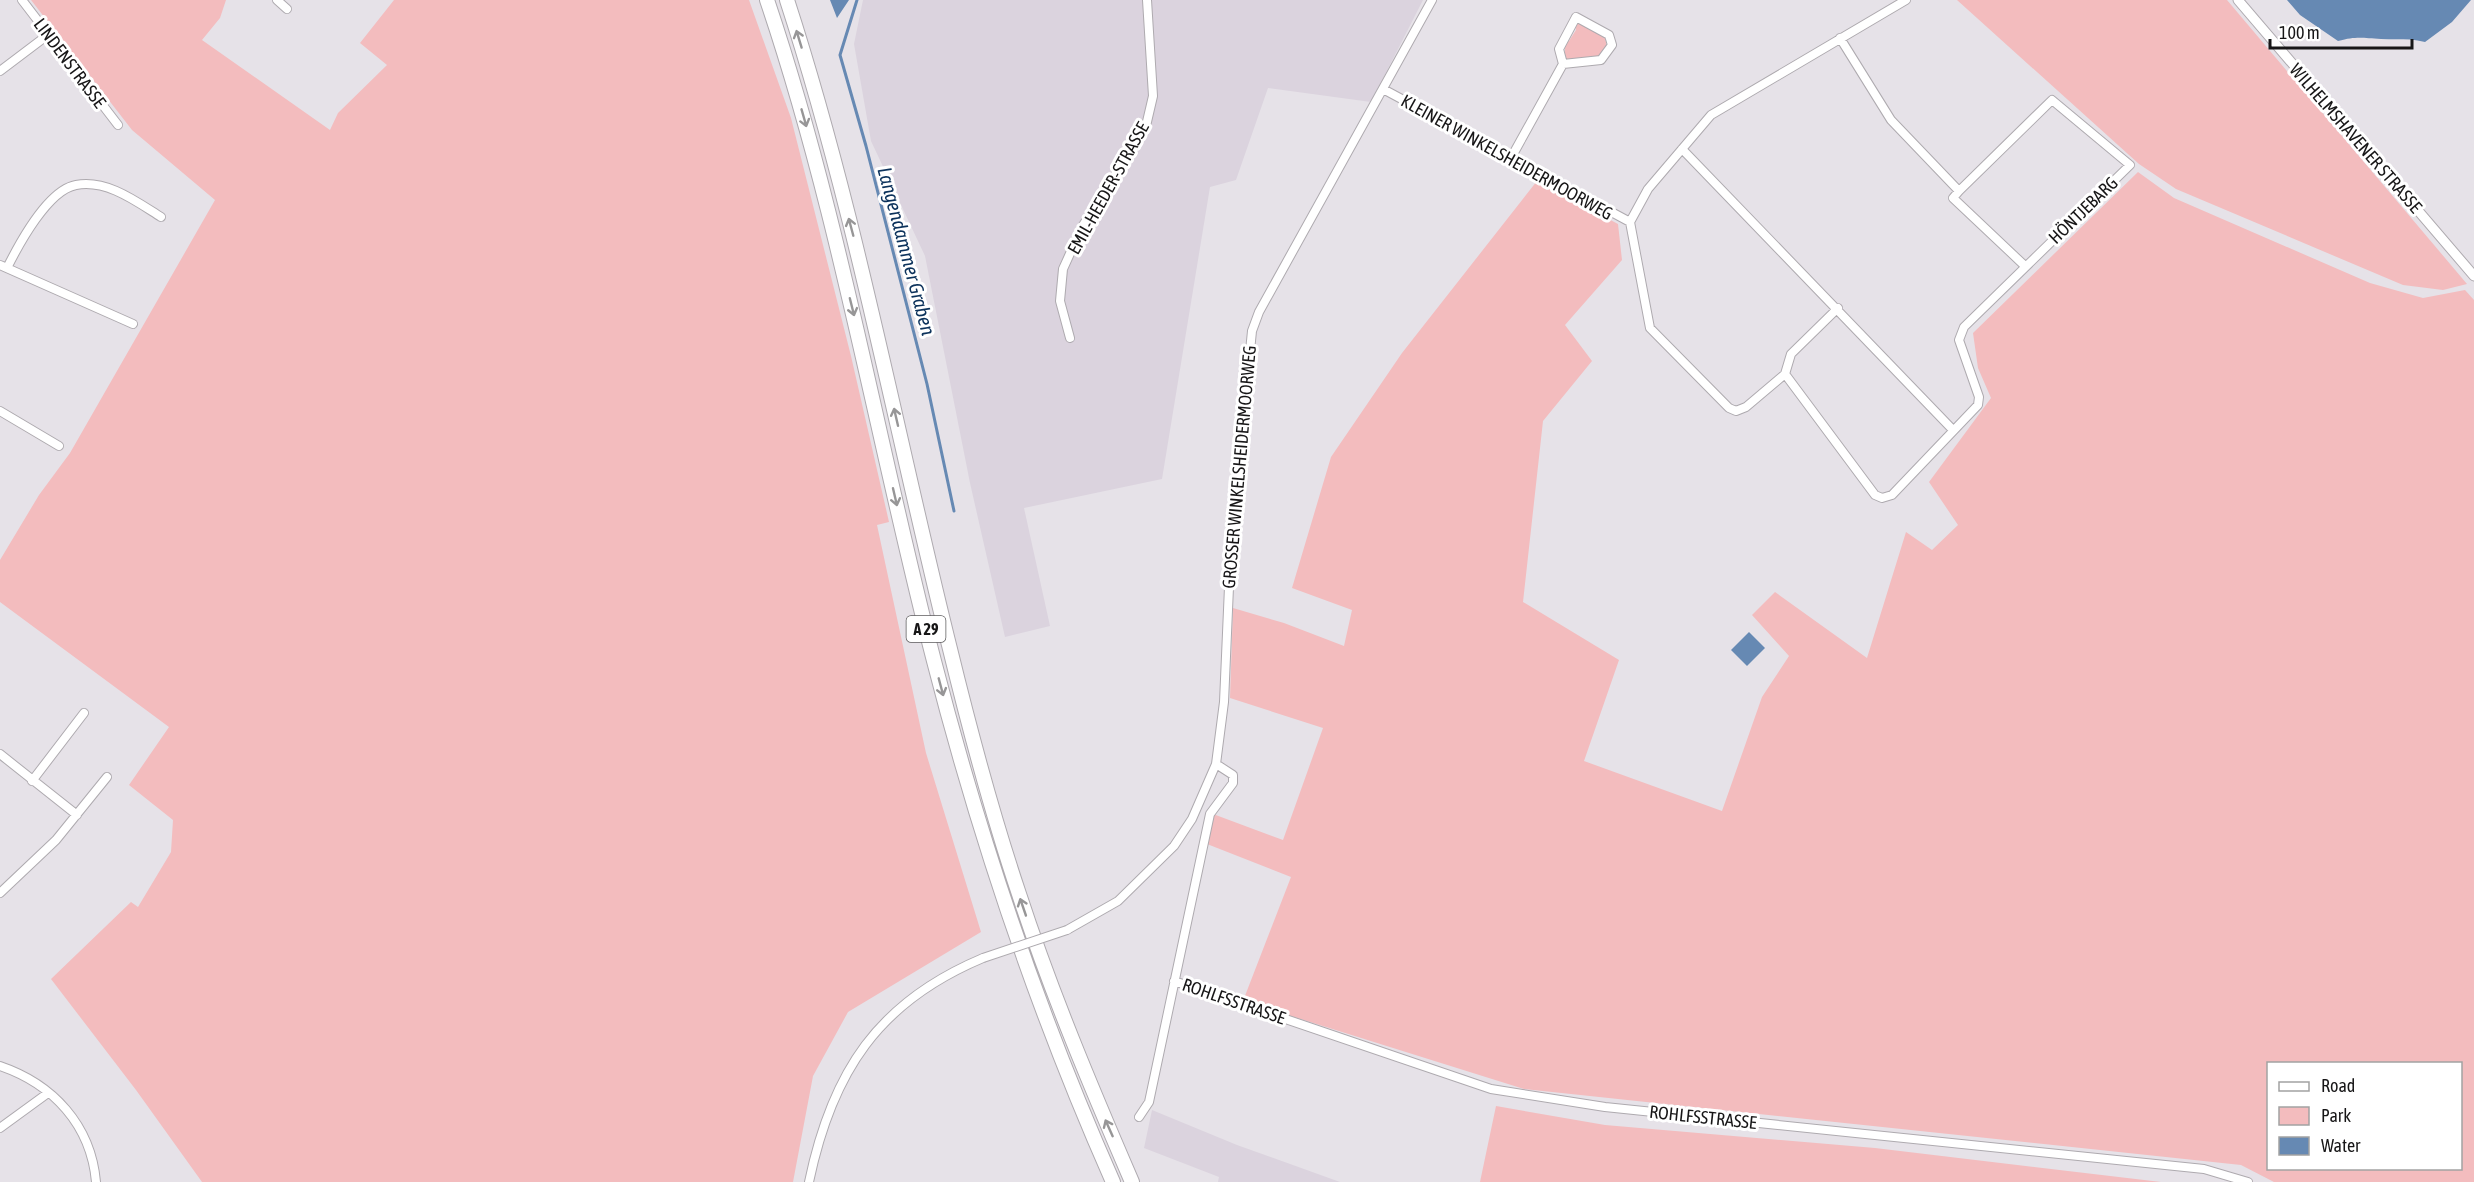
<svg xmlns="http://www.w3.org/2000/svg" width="2474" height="1182" font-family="'Asap Condensed',sans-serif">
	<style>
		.built { fill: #dbd3de }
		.green { fill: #f3bcbe; fill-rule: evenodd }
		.water { fill: #6689b3 }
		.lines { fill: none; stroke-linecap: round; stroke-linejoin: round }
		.stream { stroke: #6689b3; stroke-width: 3 }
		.minor-casing { stroke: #aeaaaf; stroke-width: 10 }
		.tertiary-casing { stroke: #aeaaaf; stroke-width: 11 }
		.motorway-casing { stroke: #aeaaaf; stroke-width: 16 }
		.minor { stroke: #fff; stroke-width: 8 }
		.tertiary { stroke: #fff; stroke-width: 9 }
		.motorway { stroke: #fff; stroke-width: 14 }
		.minor-bridge-casing { stroke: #aeaaaf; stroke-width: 10; stroke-linecap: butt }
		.minor-bridge { stroke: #fff; stroke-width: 8 }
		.oneway { stroke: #979697 }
		.labels { text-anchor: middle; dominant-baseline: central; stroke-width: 6; stroke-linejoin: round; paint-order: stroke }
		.shield { fill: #fff; stroke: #5d5c5d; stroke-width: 1.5 }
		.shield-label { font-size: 16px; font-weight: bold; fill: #171617 }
		.street-label { font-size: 18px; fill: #171617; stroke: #fff }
		.water-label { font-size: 20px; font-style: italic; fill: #0c325b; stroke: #fff }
	</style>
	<rect width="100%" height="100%" fill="#e6e2e8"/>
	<path class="built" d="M863,0H1423L1371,102L1268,88L1236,180L1210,187L1162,479L1024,508L1050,626L1005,637L970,483L925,256L871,141L854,44Z
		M1152,1110L1237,1145L1340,1182H1218L1219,1177L1144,1148Z"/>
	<path class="green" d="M31,0H226L220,18L202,40L330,130L338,113L387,65L360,43L394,0H749L791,118L851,356L889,522L877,525L926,753L981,932L848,1012L813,1076L793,1182H202L136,1090L51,979L131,902L138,907L171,852L173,820L129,785L169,727L0,602V560L39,495L70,453L215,200L132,130Z
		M1957,0H2227L2467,284L2443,290L2403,285L2176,189L2139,164Z
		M1580,23L1605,37L1607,48L1598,56L1565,60V42L1569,41L1576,30L1575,25Z
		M2138,172L2174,198L2370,283L2423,298L2465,290L2474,300V1182H2274L2241,1165L1524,1089L1243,1001L1291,877L1207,844L1213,814L1283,840L1323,728L1230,698L1233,608L1284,623L1344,646L1352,610L1292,588L1331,457L1402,353L1537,181L1618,224L1622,260L1565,325L1592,361L1543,421L1523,602L1619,660L1584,761L1722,811L1762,697L1789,656L1752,615L1775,592L1867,658L1906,532L1932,550L1958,525L1929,482L1991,398L1978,368L1973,333ZM2268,1064H2460V1168H2268Z
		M1496,1106L1605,1125L1875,1148L2161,1182H1480Z"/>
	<path class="water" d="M830,0H849L837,18Z
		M2287,0H2471L2452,22L2425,42C2410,38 2397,40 2381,39C2362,38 2357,36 2338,41L2300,15Z
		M1749,632L1765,648L1747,666L1731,650Z"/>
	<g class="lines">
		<path class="stream" d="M857,0L840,55L866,146L927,384L954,511"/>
		<g class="minor-casing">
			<path id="minor" d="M22,0L118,125
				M277,0L287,9
				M1840,38L1891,120L1959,191L1953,198L2025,266
				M0,71L49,34
				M1383,89L1630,222L1648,189L1711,115L1906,0
				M1682,149L1953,430
				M1511,158L1563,64L1601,60L1612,45L1609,35L1576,17L1559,49L1563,64
				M1630,222L1650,328L1729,408L1736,411L1746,407L1785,374L1875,495L1882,498L1892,495L1978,405L1979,397L1959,340L1964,327L2130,165L2052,100L1959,191
				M0,265L133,324
				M7,268C19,244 48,190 76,185C107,179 137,202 161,217
				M1070,338L1060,301L1063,269L1082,227L1146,126L1153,96L1147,0
				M1785,374L1791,354L1838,308
				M0,411L59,446
				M0,754L77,815
				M32,781L84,713
				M0,893L56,840L107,777
				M1067,930L1118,901L1174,846L1192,819L1216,764L1224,702L1231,541L1252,331L1259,312L1432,0
				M1174,981L1491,1089L1605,1107L2204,1169L2248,1182
				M0,1066C53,1084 91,1125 96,1182
				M1139,1117L1149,1102L1210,814L1233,783V775L1216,764
				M0,1128L48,1093
				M809,1182C832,1072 878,1002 983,958"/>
		</g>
		<g class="tertiary-casing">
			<path id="tertiary" d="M2238,0L2474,276"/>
		</g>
		<g class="motorway-casing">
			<path id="motorway" d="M767,0C840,216 877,441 934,661C980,840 1038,1013 1113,1182
				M787,0C856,212 896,433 950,649C970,731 992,814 1019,894C1051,992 1091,1087 1132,1182"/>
		</g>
		<use href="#minor" class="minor"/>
		<use href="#tertiary" class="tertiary"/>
		<use href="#motorway" class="motorway"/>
		<g class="minor-bridge-casing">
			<path id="minor-bridge" d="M983,958L1067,930"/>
		</g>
		<use href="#minor-bridge" class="minor-bridge"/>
	</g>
	<defs><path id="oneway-shaft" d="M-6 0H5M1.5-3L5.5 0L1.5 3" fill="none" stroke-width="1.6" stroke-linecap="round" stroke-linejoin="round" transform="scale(1.5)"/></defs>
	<g class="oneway">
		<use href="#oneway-shaft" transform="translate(799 39) rotate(-107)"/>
		<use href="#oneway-shaft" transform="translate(804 118) rotate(74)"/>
		<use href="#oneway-shaft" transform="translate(851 227) rotate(-105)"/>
		<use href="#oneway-shaft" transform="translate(852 307) rotate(76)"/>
		<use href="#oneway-shaft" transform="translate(896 417) rotate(-103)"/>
		<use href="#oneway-shaft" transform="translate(895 497) rotate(77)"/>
		<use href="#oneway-shaft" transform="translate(941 687) rotate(75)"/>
		<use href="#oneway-shaft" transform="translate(1023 907) rotate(-109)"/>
		<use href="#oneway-shaft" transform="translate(1109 1128) rotate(-114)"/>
	</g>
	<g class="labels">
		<rect class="shield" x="906.5" y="616" width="39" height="26" rx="4.5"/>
		<g class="shield-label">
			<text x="926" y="629">A 29</text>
		</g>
		<g class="street-label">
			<text transform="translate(70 63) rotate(53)">LINDENSTRASSE</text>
			<text transform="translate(2356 138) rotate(49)">WILHELMSHAVENER STRASSE</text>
			<text transform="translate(1507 157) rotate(29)">KLEINER WINKELSHEIDERMOORWEG</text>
			<text transform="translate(1108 188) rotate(-61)">EMIL-HEEDER-STRASSE</text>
			<text transform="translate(2083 210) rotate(-44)">HÖNTJEBARG</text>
			<text transform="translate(1239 467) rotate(-85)">GROSSER WINKELSHEIDERMOORWEG</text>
			<text transform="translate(1234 1001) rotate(19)">ROHLFSSTRASSE</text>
			<text transform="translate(1703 1117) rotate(6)">ROHLFSSTRASSE</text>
		</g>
		<g class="water-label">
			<text transform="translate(907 251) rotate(75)">Langendammer Graben</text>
		</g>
	</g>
	<rect x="2267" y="1062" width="195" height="108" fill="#ffffff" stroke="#a2a2a2" stroke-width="1.5"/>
	<rect x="2279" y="1082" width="30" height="9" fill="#ffffff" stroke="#a2a2a2" stroke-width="1.5"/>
	<text x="2321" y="1092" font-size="18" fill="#171617">Road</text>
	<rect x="2279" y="1107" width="30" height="18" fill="#f3bcbe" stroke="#a2a2a2" stroke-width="1.5"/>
	<text x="2321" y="1122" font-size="18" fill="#171617">Park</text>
	<rect x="2279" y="1137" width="30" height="18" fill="#6689b3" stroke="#a2a2a2" stroke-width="1.5"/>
	<text x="2321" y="1152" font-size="18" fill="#171617">Water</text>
	<path d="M2270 39v9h142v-9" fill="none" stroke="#171617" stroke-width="3"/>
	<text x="2279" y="39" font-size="18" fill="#171617" stroke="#ffffff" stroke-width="4.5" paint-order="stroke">100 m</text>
</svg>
